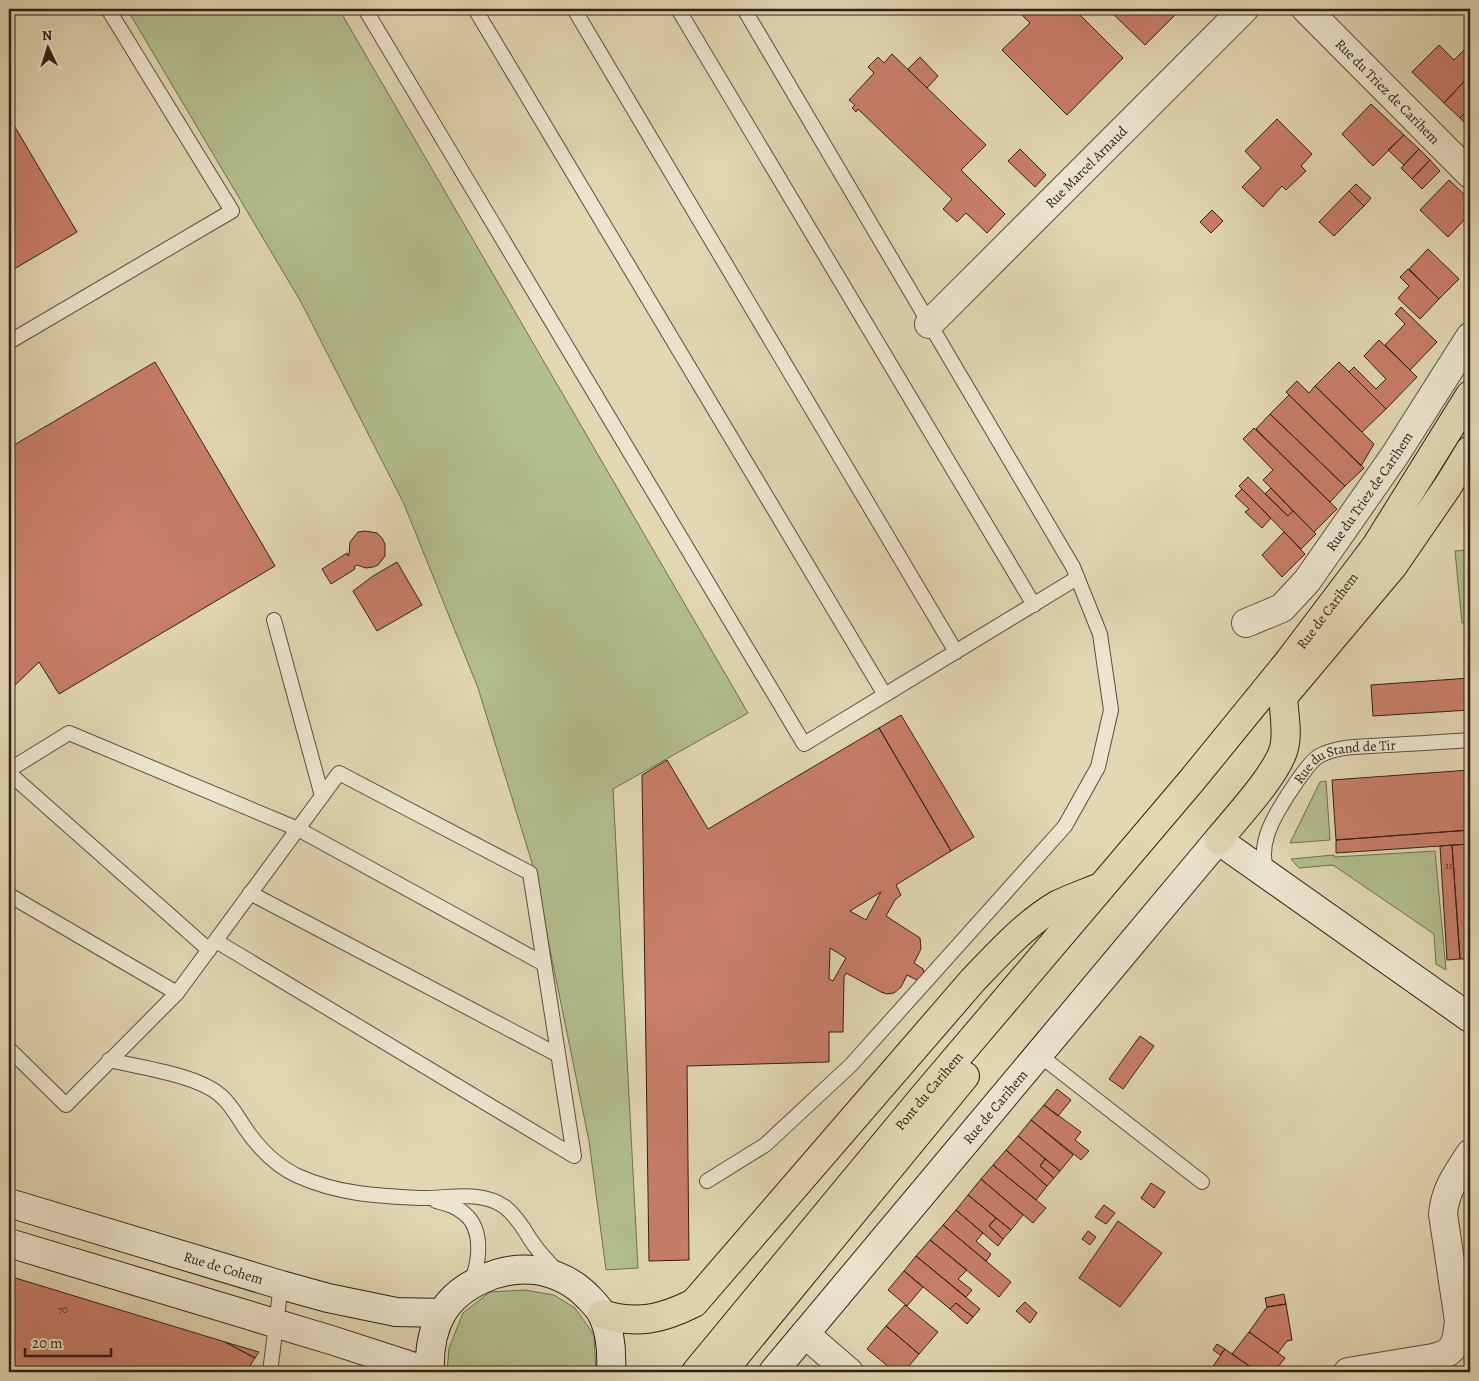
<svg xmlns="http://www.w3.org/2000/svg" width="1479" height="1381" font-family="Alegreya,serif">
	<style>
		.green { fill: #b2be8d; stroke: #706f52 }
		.building { fill: #c87e69; stroke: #2f2018; fill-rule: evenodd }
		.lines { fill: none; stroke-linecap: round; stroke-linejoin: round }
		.lane-casing { stroke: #5c4e3f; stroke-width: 16 }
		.street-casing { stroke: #5c4e3f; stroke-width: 30 }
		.secondary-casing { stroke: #2f2018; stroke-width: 30 }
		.primary-casing { stroke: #2f2018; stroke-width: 30 }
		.lane { stroke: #ece4ce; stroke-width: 14 }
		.street { stroke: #ece4ce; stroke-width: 28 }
		.secondary { stroke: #ece4ce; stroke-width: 28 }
		.primary { stroke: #e2d6b3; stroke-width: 28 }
		.labels { text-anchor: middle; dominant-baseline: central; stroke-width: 4.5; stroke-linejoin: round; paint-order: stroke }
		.number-label { font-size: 11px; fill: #55382c }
		.street-label { font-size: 14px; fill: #2f2018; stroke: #ece4ce }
	</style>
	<rect width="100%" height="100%" fill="#e2d6b3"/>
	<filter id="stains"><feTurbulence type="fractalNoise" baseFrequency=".004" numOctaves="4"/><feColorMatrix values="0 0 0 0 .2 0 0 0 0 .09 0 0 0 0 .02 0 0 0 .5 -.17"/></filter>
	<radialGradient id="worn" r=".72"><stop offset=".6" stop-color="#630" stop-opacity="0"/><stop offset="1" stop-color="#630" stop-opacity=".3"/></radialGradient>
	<path class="green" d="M127,9H339L748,713L613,789L638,1268L606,1270L589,1141L533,866L478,688L404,504L301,302Z
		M1470,550V622L1462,623L1455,551Z
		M1326,781L1330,840L1290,843L1320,782Z
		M1435,851L1446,970L1436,964L1434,934L1333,865L1299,868L1291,859L1334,855L1335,857Z
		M525,1290L554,1295L575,1308L594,1335L596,1372H447L449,1348L463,1313L490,1292Z"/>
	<path class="building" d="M1016,9H1080L1077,12L1123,58L1067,115L1002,50L1030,23Z
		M1108,9H1181L1145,45Z
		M1439,45L1454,60L1465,49L1470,54V75L1444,103L1412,72Z
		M892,54L986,145L961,170L1005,214L987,233L966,213L957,222L943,209L952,199L858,109L856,112L852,108L855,105L849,100L874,73L868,67L878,57L884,63Z
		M920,57L938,76L927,88L908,69Z
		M1470,75V108L1460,118L1444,103Z
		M1371,104L1404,135L1373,166L1342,134Z
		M1470,108V128L1460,118Z
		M9,117L77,232L9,272Z
		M1277,119L1312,154L1301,166L1306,171L1286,190L1282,186L1263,207L1242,187L1261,168L1245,151Z
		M1404,135L1419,149L1404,165L1388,150Z
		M1020,149L1046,175L1035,187L1008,161Z
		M1419,149L1430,160L1412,179L1401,168Z
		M1430,160L1440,171L1422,189L1412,179Z
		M1449,180L1470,200V214L1448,237L1420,210Z
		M1356,184L1371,198L1364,206L1349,191Z
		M1349,191L1364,206L1334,236L1319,222Z
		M1212,210L1223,221L1211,233L1200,222Z
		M1428,249L1459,279L1439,299L1409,269Z
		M1408,269L1439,299L1420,319L1398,298L1409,286L1400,277Z
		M1401,307L1437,342L1410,370L1385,345L1405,324L1395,314Z
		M1379,340L1417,377L1386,409L1349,372L1354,367L1376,389L1386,379L1364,356Z
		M155,362L275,566L59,694L39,662L9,691V448Z
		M1339,362L1386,409L1362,432L1315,386Z
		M1297,381L1309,393L1315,386L1374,444L1361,466L1286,392Z
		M1289,395L1364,468L1345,486L1270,414Z
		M1270,414L1345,486L1330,502L1256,429Z
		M1254,428L1337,509L1314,532L1263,480L1273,470L1243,439Z
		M1248,477L1288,516L1293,511L1316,534L1301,549L1239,486Z
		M1271,488L1293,511L1288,516L1265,494Z
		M1242,489L1271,518L1262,528L1245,512L1249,509L1235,496Z
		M365,531L377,533L382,538L385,544V556L378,565L373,567L366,568L357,565L354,567L355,569L331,584L322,569L347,553L348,556L349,555L350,542L358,532Z
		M1284,532L1305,554L1282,577L1262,555Z
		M397,562L422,605L377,631L353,591L373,576Z
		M1470,678V710L1373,716L1371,685Z
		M901,715L974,837L951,851L879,728Z
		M879,728L951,851L896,885L901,895L895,900L886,916L920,938L921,949L914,963L923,969L924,973L919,981L907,975L901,987L894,993L887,994L881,992L846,973L844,977L843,1032H829V1062L687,1066L689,1260L649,1261L642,775L667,760L708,829ZM881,892L866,920L850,911ZM830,948L846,958L833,981L829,979Z
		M1470,770V830L1336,840L1332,780Z
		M1470,830V844L1336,853V840Z
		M1470,844V959H1460L1452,845Z
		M1452,845L1460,959L1447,960L1440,846Z
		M1140,1036L1154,1046L1123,1089L1109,1079Z
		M1057,1089L1071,1100L1058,1116L1044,1105Z
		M1044,1105L1081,1132L1075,1140L1089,1151L1081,1160L1031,1120Z
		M1031,1120L1073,1155L1060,1171L1018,1136Z
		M1018,1136L1045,1159L1040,1166L1054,1178L1047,1186L1006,1150Z
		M1006,1150L1047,1186L1036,1200L993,1165Z
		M1045,1159L1060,1171L1054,1178L1040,1166Z
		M993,1165L1046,1208L1033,1223L981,1179Z
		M981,1179L1023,1215L1011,1230L968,1195Z
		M1151,1183L1165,1192L1154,1208L1141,1198Z
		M968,1195L996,1218L989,1226L1003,1239L998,1246L956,1210Z
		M1104,1205L1115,1213L1106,1224L1095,1217Z
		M956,1210L983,1233L976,1241L991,1254L986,1261L943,1225Z
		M996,1218L1011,1230L1003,1239L989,1226Z
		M1118,1221L1162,1253L1120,1307L1079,1278Z
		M943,1225L1011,1282L999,1297L930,1240Z
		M1088,1231L1096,1237L1090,1245L1082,1239Z
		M930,1240L967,1270L958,1279L972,1290L966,1297L916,1256Z
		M916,1256L980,1309L973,1317L956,1303L950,1309L904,1271Z
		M904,1271L923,1287L907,1306L888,1290Z
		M9,1276L225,1342L255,1358L246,1372H9Z
		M1284,1294L1286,1304L1267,1307L1265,1298Z
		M1025,1302L1037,1313L1030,1323L1016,1311Z
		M956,1303L973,1317L967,1324L950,1309Z
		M1286,1304L1292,1340L1287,1341L1278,1353L1249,1332L1267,1307Z
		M905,1305L938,1332L919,1354L886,1326Z
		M886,1326L919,1354L904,1372H895L867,1349Z
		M1249,1332L1285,1358L1274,1372H1258L1232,1354Z
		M225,1342L259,1352L255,1358Z
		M1217,1344L1225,1349L1220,1355L1213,1350Z
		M1225,1349L1232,1354L1258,1372H1209Z"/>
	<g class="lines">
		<g class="lane-casing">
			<g id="lane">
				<path d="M365,9L804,744L1077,578"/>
				<path d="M475,9L885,695"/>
				<path d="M574,9L956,652"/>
				<path d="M678,9L1034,605"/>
				<path d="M9,342L232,211L108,9"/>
				<path d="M274,620L322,796"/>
				<path d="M9,770L69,733L298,829L544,964"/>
				<path d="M9,773L209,950"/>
				<path id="s1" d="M1267,872C1259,851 1267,830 1278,811C1285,799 1308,762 1319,756C1339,745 1364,747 1386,745C1414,744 1442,742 1470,740"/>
				<path d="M250,893L558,1055"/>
				<path d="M9,895L177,993"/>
				<path d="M9,1049L66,1105L177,993L339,773L530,873L574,1156L216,941"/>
				<path d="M1038,1054L1202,1182"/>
				<path d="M109,1060C139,1067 197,1075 220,1095C231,1104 237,1116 245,1128C258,1147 276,1166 298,1176C338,1194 377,1196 420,1198C448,1199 479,1189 505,1207C516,1216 523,1227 530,1239C538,1251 547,1261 557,1271"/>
				<path d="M707,1181L765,1145L851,1065L1065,826L1098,767L1111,710L1100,634L1073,567L744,9"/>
				<path d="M436,1201C447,1204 456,1206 465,1214C484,1230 480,1265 469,1285"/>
				<path d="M270,1372L281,1285"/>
			</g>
		</g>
		<g class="street-casing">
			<g id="street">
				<path id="s2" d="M1306,9L1470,174"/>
				<path id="s3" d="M929,324L1244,9"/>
				<path id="s4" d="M1246,623L1282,608L1307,581L1395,455L1470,337"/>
				<path d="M805,1334L849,1372"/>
				<path d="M1348,1372L1433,1358C1457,1352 1456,1343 1459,1321L1443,1214C1445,1190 1457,1174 1470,1154"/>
			</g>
		</g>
		<g class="secondary-casing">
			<g id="secondary">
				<path id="s5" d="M9,1203L281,1285L328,1298L396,1312L442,1313"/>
				<path d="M9,1243L331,1340L430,1372"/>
				<path d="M430,1372C429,1352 432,1331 442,1313C459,1284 502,1266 535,1270C555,1273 575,1283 589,1298C594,1303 600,1309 603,1316C611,1333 612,1353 611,1372"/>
				<path id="s6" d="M773,1372L1218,840L1470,1018"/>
			</g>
		</g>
		<g class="primary-casing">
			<g id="primary">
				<path d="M1288,691L1393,566L1448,486L1470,450"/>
				<path d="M1218,840C1236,818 1278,773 1284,748C1288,733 1284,713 1283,697"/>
				<path d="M602,1314C637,1325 662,1319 694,1303L973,980C999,953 1025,924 1057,905C1071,898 1086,893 1100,887"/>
				<path id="s7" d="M696,1372L924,1096L1193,779L1289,661L1376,546L1470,395"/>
				<path d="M722,1372L965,1076"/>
			</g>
		</g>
		<use href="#lane" class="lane"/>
		<use href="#street" class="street"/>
		<use href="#secondary" class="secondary"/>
		<use href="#primary" class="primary"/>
	</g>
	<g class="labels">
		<g class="number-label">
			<text x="1449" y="865">11</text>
			<text x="63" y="1309">70</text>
		</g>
		<g class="street-label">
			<text stroke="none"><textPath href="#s2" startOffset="116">Rue du Triez de Carihem</textPath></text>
			<text stroke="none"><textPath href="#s3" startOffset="222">Rue Marcel Arnaud</textPath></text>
			<text stroke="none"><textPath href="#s4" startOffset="185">Rue du Triez de Carihem</textPath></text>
			<text stroke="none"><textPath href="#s7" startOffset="989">Rue de Carihem</textPath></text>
			<text stroke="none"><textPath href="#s1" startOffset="155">Rue du Stand de Tir</textPath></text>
			<text stroke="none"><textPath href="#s7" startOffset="365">Pont du Carihem</textPath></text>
			<text stroke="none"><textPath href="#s6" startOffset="346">Rue de Carihem</textPath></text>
			<text stroke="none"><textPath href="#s5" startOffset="224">Rue de Cohem</textPath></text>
		</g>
	</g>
	<rect width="1479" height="1381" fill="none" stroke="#e2d6b3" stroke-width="30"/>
	<rect x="10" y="10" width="1459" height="1361" fill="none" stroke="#2f2018" stroke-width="2.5"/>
	<rect x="15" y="15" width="1449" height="1351" fill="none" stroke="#2f2018"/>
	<g transform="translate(48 48) rotate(356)" stroke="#ece4ce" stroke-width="4" paint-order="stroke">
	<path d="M0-4L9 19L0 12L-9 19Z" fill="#2f2018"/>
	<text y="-8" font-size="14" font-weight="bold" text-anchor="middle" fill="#2f2018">N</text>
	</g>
	<path d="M25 1348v8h86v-8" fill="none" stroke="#2f2018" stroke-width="2.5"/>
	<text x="32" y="1348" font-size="15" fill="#2f2018" stroke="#ece4ce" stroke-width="4" paint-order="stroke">20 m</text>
	<rect width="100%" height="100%" filter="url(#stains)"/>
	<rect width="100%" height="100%" fill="url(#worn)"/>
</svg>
